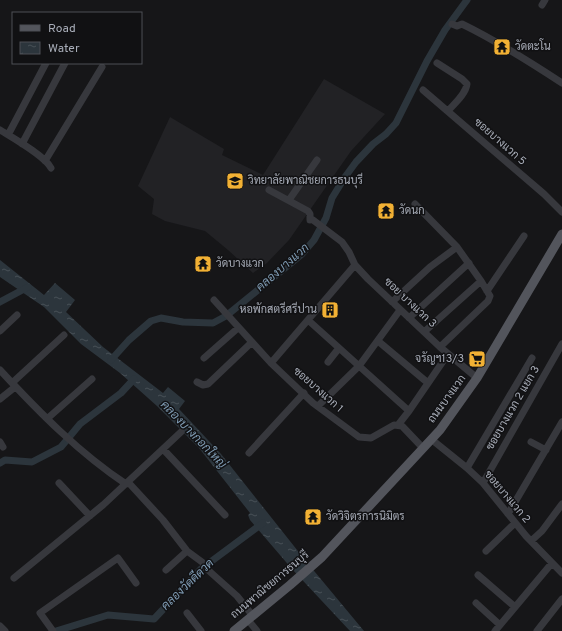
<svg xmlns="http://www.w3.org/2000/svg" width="562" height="631" font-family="Overpass,Sarabun,sans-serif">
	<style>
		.built { fill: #222225 }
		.water { fill: url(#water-ripples) }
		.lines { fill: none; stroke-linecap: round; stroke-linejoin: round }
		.canal { stroke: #2c353c; stroke-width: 7 }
		.minor { stroke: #37383d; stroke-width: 7 }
		.major { stroke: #53555c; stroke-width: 9 }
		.labels { text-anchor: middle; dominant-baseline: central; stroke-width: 3; stroke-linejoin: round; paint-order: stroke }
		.poi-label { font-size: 11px; fill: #a8adb8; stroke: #111113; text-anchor: start }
		.street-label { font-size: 11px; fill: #a8adb8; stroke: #111113 }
		.water-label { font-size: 12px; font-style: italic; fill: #7f9bb3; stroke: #111113 }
	</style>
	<defs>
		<pattern id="water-ripples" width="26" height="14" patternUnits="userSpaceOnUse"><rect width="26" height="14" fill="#2c353c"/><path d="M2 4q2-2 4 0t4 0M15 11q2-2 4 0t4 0" fill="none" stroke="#485056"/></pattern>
	</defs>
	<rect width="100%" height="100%" fill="#161618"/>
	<path class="built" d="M324,79L385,114L351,151L289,240L267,263L253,273L228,250L205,231L165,221L152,214L154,199L138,186L170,117L224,149L222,155L263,175Z"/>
	<path class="water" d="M0,260L44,295L55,283L75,300L66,312L103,347L163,393L168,387L185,401L179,409L221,454L305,560L364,631H350L292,569L250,520L248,515L250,513L199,448L157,406L120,373L81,344L44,307L0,277Z"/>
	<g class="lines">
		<path class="canal" d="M0,302L28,287
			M111,360L129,340L151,321L161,318L183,322L213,323L226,316L291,263L302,254L314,240L326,218L332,198L345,177L356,162L373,144L386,134L396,123L427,61L445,30L467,0
			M0,463L5,460L32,462L61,447L80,424L121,393L134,379
			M56,631L108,615L154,619L201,569L263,523"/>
		<path class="minor" d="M542,5L545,0
			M452,24L457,26L462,24C497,41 530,62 562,83
			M437,63L462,79L467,84C466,94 454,104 448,111
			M423,90L544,194L562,212
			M0,130C13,138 45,156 51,168
			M8,135L46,63
			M22,144L65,63
			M45,161L102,67
			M269,190L308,211L310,214V220
			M289,200L317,160
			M415,204L457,247L481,281L490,296L488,301L440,347
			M313,220L342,242L349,252L355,265L368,279L440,347L477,378
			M487,291L524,236
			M214,300L271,363L313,403L359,437L371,438L394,425L402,426L422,447
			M392,302L430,267L457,247
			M409,318L469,263
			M308,320L409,411L398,425
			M0,331L17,315
			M424,332L481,281
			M378,341L428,383
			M204,358L238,328
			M328,362L339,348
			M271,363L355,265
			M0,370C38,411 79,453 126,484
			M197,382L203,385L208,384L252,342
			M12,383L64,335
			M0,399L15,387
			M318,406L359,366L400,310
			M409,411L448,354
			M48,418L92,379
			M431,439L467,468L483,483L526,536L562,573
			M0,442L3,447
			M531,442L546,450
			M163,449L225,515
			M249,453L304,393
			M467,468L532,358
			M128,482L163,520L187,551L202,562L208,570L237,596L253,616
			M59,483L90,516
			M483,483L562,344
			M508,514L562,422
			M531,541L542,531L562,504
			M486,551L515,523
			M166,570L187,551
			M478,575L515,607
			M14,578L103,505L181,432
			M476,603L500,625
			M187,613L201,631
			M248,620L257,631
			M0,626L5,631
			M53,631L40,613L118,558L136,583
			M495,631L552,563
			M537,631L562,599"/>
		<path class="major" d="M234,631L290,585L322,557L440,430L477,378L562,234"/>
	</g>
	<defs>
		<g id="temple-square" transform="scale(0.9)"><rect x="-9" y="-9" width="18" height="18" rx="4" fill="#f2b134" stroke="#111113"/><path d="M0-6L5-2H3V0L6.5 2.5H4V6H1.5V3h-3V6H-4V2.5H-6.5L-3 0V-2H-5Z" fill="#111"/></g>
		<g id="university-square" transform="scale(0.9)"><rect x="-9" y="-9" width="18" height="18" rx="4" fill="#f2b134" stroke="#111113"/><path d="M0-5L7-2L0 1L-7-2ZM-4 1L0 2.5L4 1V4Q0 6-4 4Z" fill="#111"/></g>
		<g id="building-square" transform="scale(0.9)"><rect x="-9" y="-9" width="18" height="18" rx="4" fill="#f2b134" stroke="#111113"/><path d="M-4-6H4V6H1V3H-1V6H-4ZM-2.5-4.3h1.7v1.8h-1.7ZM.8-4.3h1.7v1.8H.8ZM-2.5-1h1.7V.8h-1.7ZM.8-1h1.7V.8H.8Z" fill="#111"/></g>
		<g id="supermarket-square" transform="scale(0.9)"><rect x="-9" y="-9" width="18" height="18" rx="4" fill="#f2b134" stroke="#111113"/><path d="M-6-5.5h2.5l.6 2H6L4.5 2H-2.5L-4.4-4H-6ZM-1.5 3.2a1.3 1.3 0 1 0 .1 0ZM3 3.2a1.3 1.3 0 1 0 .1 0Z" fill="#111"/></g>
	</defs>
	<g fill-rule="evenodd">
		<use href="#temple-square" x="502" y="47"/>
		<use href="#university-square" x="235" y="181"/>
		<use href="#temple-square" x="386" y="211"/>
		<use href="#temple-square" x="203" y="264"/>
		<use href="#building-square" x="330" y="310"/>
		<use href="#supermarket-square" x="477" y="359"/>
		<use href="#temple-square" x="313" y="517"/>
	</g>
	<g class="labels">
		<g class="poi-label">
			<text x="515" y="47">วัดตะโน</text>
			<text x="248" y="181">วิทยาลัยพาณิชยการธนบุรี</text>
			<text x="399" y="211">วัดนก</text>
			<text x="216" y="264">วัดบางแวก</text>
			<text x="317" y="310" text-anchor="end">หอพักสตรีศรีปาน</text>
			<text x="464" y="359" text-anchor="end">จรัญฯ13/3</text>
			<text x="326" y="517">วัดวิจิตรการนิมิตร</text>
		</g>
		<g class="street-label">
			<text transform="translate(500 142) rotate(41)">ซอยบางแวก 5</text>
			<text transform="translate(410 303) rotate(43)">ซอย บางแวก 3</text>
			<text transform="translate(318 390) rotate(41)">ซอยบางแวก 1</text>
			<text transform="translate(447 399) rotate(-54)">ถนนบางแวก</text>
			<text transform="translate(513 408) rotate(-60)">ซอยบางแวก 2 แยก 3</text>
			<text transform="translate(507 497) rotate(50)">ซอยบางแวก 2</text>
			<text transform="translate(270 585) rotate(-40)">ถนนพาณิชยการธนบุรี</text>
		</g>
		<g class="water-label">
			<text transform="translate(283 268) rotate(-41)">คลองบางแวก</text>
			<text transform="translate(193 435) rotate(46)">คลองบางกอกใหญ่</text>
			<text transform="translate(188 585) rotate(-44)">คลองวัดดีดวด</text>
		</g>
	</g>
	<rect x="12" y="12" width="130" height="52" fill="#111113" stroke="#4d4f55"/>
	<rect x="20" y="25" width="20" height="6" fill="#53555c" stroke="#4d4f55"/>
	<text x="48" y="32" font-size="12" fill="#a8adb8">Road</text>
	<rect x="20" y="42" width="20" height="12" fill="url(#water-ripples)" stroke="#4d4f55"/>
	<text x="48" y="52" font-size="12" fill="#a8adb8">Water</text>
</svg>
